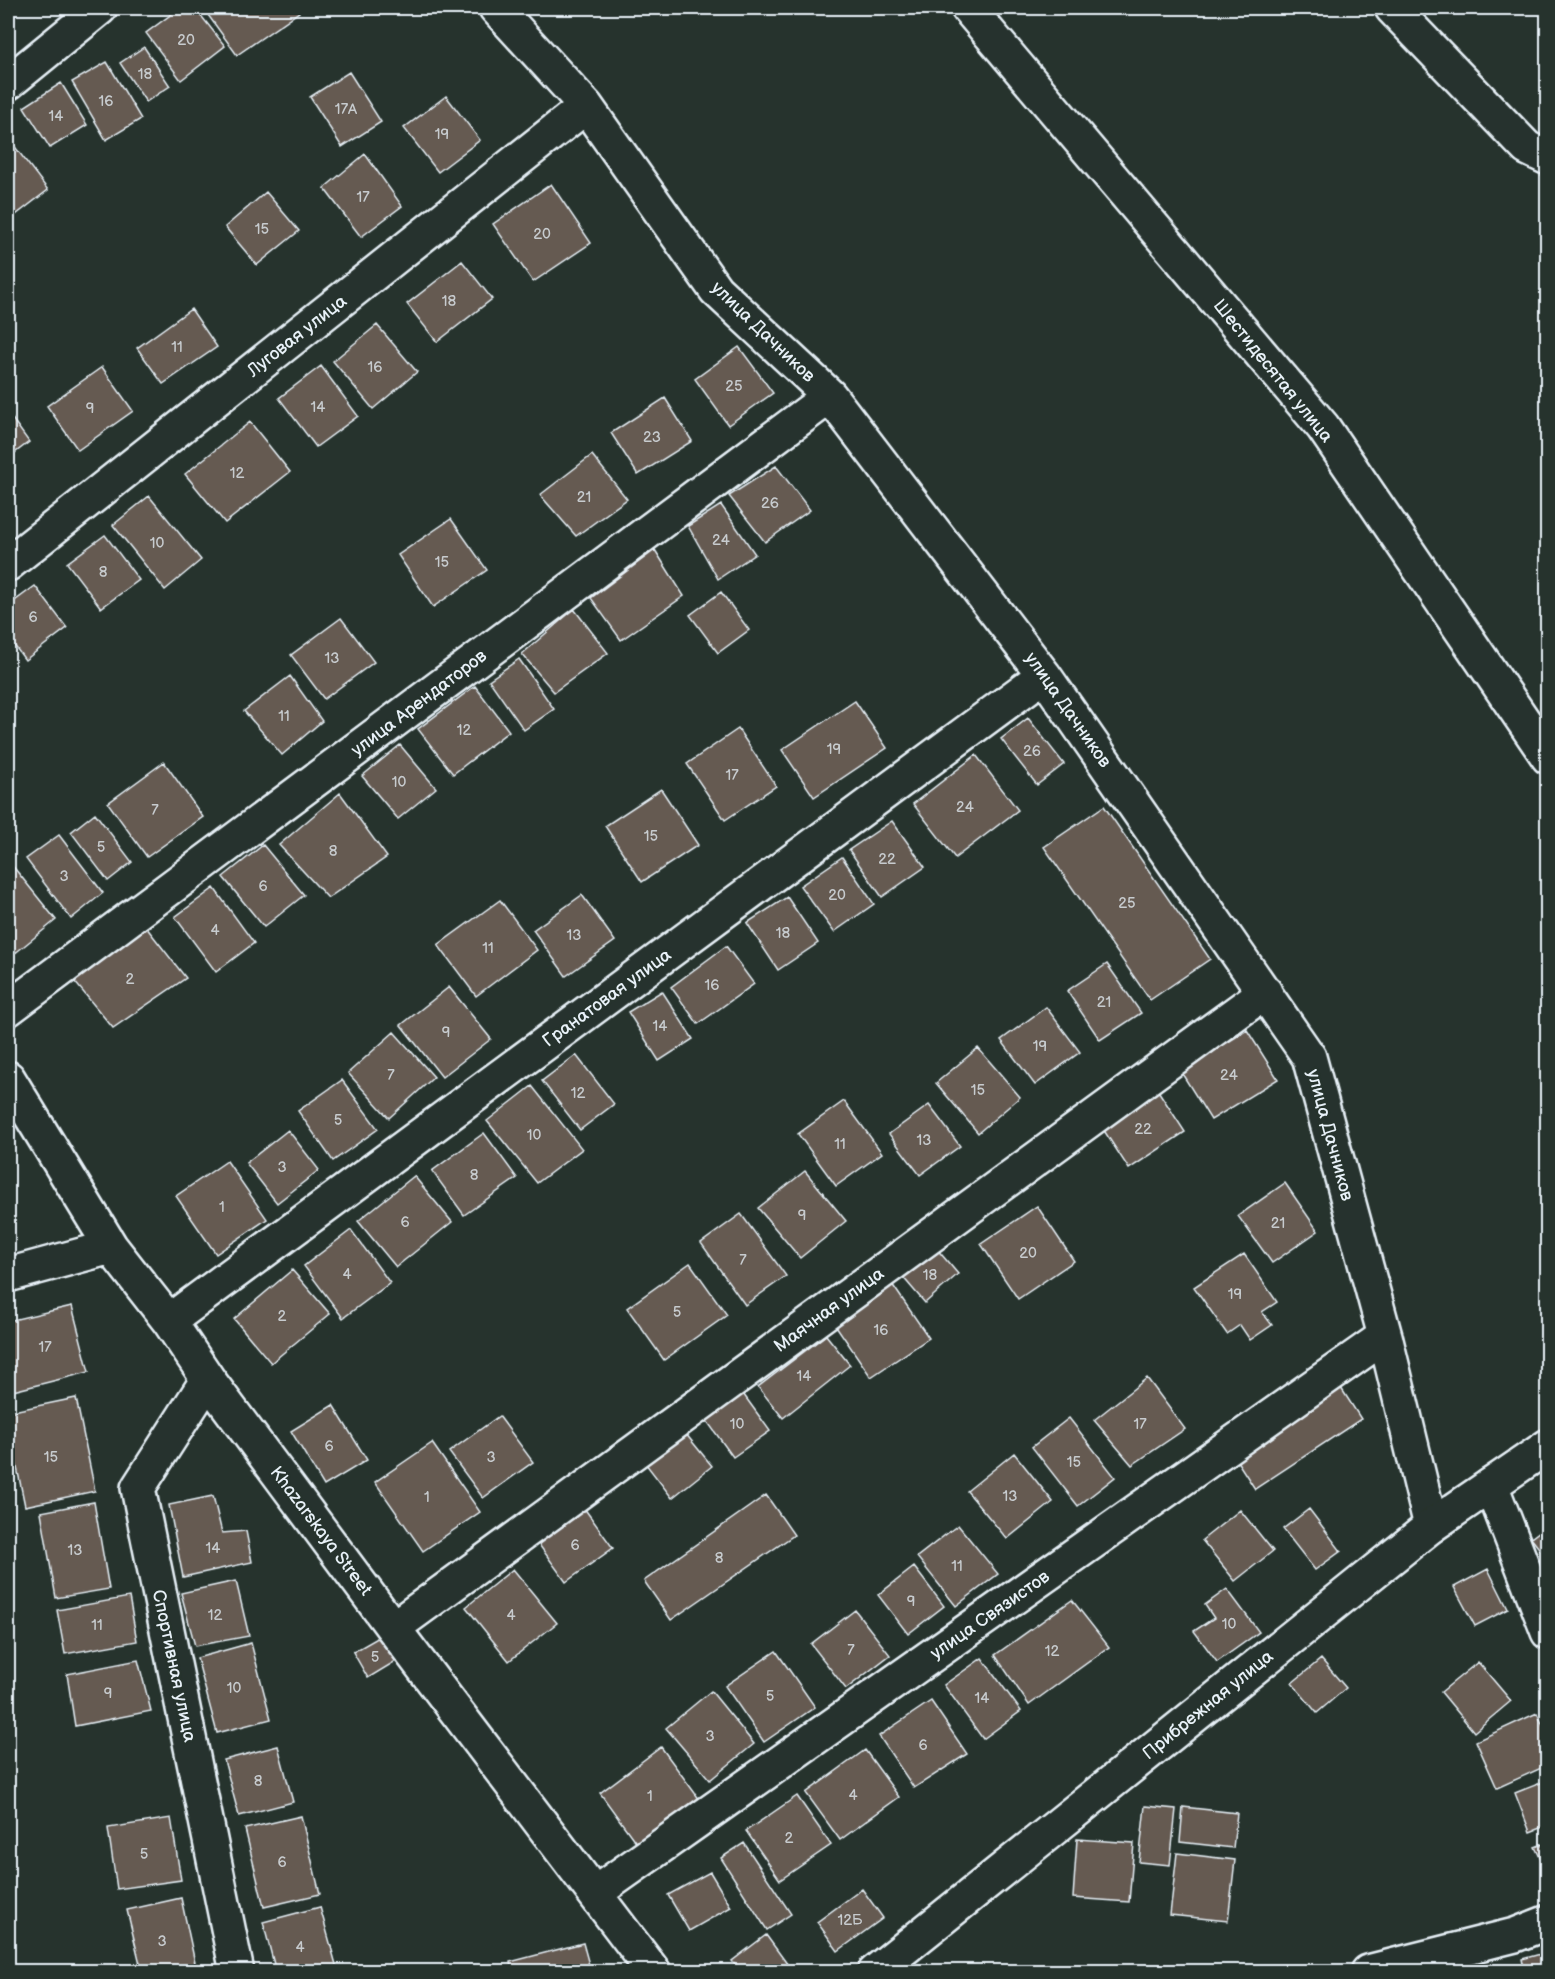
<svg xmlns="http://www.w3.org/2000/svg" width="1555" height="1979" font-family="'Balsamiq Sans',sans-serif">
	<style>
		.building { fill: #655a51; stroke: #e8f1f8; stroke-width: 1.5 }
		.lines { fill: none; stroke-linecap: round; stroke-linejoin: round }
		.street-casing { stroke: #e8f1f8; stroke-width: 38 }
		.secondary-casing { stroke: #e8f1f8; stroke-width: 38 }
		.street { stroke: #26332d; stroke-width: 33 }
		.secondary { stroke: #26332d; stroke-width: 33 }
		.labels { text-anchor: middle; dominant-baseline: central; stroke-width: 4.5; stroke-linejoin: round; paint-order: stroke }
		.number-label { font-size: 15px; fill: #c7cbce }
		.street-label { font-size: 18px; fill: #e8f1f8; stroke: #26332d }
	</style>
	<rect width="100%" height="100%" fill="#26332d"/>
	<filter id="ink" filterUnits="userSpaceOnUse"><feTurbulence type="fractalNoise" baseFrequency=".0167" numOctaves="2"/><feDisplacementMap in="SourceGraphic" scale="12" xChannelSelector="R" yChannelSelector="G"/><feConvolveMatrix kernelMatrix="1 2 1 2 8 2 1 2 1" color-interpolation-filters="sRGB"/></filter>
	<g filter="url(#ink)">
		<path class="building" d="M180,8H195L225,46L181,80L146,33Z
			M203,8H296L299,12L237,55Z
			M144,47L170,86L146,102L120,63Z
			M107,62L141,119L106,140L72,82Z
			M349,72L381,122L342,147L310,97Z
			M61,83L87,125L50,148L24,107Z
			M446,96L480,140L438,172L404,128Z
			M9,139L48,190L8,221V140Z
			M365,154L402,206L361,237L324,188Z
			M551,184L591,243L533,282L493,224Z
			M266,192L299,231L257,265L225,227Z
			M462,261L492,299L437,342L407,304Z
			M191,309L217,347L163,384L137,348Z
			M377,325L417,372L373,409L333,361Z
			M739,347L773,393L728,425L695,379Z
			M321,366L358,416L316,447L279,398Z
			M102,367L133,411L78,450L47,406Z
			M665,398L692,441L638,475L611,433Z
			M8,413L29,442L8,458Z
			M250,422L290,472L225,523L185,474Z
			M592,455L627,499L576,536L540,495Z
			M776,466L810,510L765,542L729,496Z
			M149,496L201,560L165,590L113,525Z
			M721,505L755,554L718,579L688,526Z
			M451,519L487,570L433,607L398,555Z
			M105,535L139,580L101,608L67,563Z
			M655,550L684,596L621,640L591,598Z
			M35,586L67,628L25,660L8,637V606Z
			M721,592L749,630L718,653L690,615Z
			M574,609L608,653L554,692L522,654Z
			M341,618L374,662L324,699L291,655Z
			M519,659L554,709L524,730L489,680Z
			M290,676L322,721L282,755L244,711Z
			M475,686L509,731L453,774L418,729Z
			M855,701L887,748L814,797L782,750Z
			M1028,718L1064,764L1037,785L1001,739Z
			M738,729L776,786L725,820L687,764Z
			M400,745L436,788L398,819L362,776Z
			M976,755L1018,810L955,858L913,804Z
			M164,762L203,817L147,857L108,803Z
			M661,789L698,845L642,882L605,826Z
			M340,793L387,857L328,898L279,845Z
			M1104,806L1210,959L1150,1000L1044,847Z
			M95,813L132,862L108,881L71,832Z
			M892,821L925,867L882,897L849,850Z
			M59,835L103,893L71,919L26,859Z
			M263,845L304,895L264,927L223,877Z
			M842,857L874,904L834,932L800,886Z
			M11,864L56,920L8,959V867Z
			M214,888L254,943L216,972L175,917Z
			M582,895L615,941L566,976L533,930Z
			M787,897L818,943L778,970L747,923Z
			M500,900L537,950L476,996L438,945Z
			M146,927L186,978L113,1028L74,981Z
			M726,946L754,984L698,1024L671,987Z
			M1107,964L1141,1013L1100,1040L1067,991Z
			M449,987L491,1039L442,1077L401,1025Z
			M662,991L693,1039L659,1061L628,1012Z
			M1046,1007L1080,1052L1035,1085L1001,1040Z
			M1247,1030L1278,1079L1211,1120L1181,1072Z
			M394,1032L434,1077L389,1118L348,1073Z
			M978,1048L1020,1097L978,1133L936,1083Z
			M576,1055L614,1104L580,1130L542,1081Z
			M342,1080L378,1129L333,1161L298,1111Z
			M532,1086L582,1149L537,1183L487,1121Z
			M1157,1089L1185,1132L1129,1169L1101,1126Z
			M844,1101L882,1153L836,1186L798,1134Z
			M929,1105L960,1146L920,1175L889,1134Z
			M288,1130L319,1170L277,1203L246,1163Z
			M484,1133L517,1178L464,1215L432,1171Z
			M227,1161L267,1219L216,1254L176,1196Z
			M805,1171L846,1221L800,1258L758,1208Z
			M414,1176L452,1222L396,1267L358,1221Z
			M1285,1183L1318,1231L1272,1263L1238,1216Z
			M1037,1206L1074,1261L1018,1299L981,1244Z
			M741,1214L786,1276L745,1305L701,1243Z
			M351,1230L390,1283L343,1318L304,1266Z
			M936,1248L958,1274L925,1303L902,1276Z
			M1244,1254L1277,1302L1262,1312L1272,1325L1250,1340L1240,1325L1227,1334L1194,1287Z
			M690,1263L727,1315L664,1360L627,1308Z
			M292,1270L330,1314L271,1363L234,1319Z
			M892,1284L929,1338L871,1377L834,1323Z
			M72,1306L89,1372L9,1392L8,1384V1321Z
			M826,1335L850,1365L783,1418L758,1387Z
			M1147,1378L1185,1429L1132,1465L1094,1420Z
			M1341,1388L1361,1419L1255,1489L1235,1458Z
			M741,1391L770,1431L733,1457L704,1417Z
			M76,1398L95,1491L25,1506L8,1424V1412Z
			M333,1405L367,1460L324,1486L291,1431Z
			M499,1416L533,1462L483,1498L449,1452Z
			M1069,1418L1115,1477L1078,1506L1032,1447Z
			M681,1428L712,1466L672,1498L642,1459Z
			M432,1443L480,1512L423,1551L375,1482Z
			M1014,1453L1053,1502L1007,1539L967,1491Z
			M766,1495L794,1535L671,1620L644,1581Z
			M213,1496L222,1533L246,1531L252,1562L183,1577L169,1505Z
			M94,1502L109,1589L56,1598L41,1512Z
			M584,1508L613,1548L566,1582L537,1542Z
			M1309,1509L1341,1551L1315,1570L1283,1529Z
			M1240,1510L1273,1551L1235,1581L1202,1540Z
			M958,1525L998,1574L956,1606L917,1557Z
			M1548,1525V1560L1531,1538Z
			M914,1567L944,1606L908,1634L878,1595Z
			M513,1569L557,1623L509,1661L466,1607Z
			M1488,1569L1508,1609L1475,1626L1454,1587Z
			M236,1581L249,1636L195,1646L181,1593Z
			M1227,1589L1259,1632L1217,1662L1194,1631L1214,1618L1205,1605Z
			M129,1597L137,1641L65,1654L57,1610Z
			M1072,1600L1109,1647L1029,1705L995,1655Z
			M855,1610L890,1655L846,1689L811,1644Z
			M381,1636L396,1661L368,1678L353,1652Z
			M251,1643L271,1719L217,1733L197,1658Z
			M776,1651L815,1707L764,1742L725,1686Z
			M982,1658L1021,1711L983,1739L944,1685Z
			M1321,1659L1346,1688L1317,1713L1292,1683Z
			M138,1660L151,1711L75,1726L67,1674Z
			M1478,1662L1511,1701L1474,1732L1441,1692Z
			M711,1691L754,1744L710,1780L666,1728Z
			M931,1701L967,1754L914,1788L879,1736Z
			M1537,1713L1548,1736V1765L1497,1788L1476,1741Z
			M278,1746L293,1802L239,1816L224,1760Z
			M661,1747L700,1800L637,1844L600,1793Z
			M865,1750L899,1797L840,1840L806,1793Z
			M1548,1780V1825L1530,1832L1515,1793Z
			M797,1796L831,1845L780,1880L746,1831Z
			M1145,1806L1176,1809L1170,1865L1139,1862Z
			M1183,1807L1237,1813L1233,1848L1180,1842Z
			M301,1816L320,1894L264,1907L245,1829Z
			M171,1818L181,1880L117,1889L108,1828Z
			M1077,1839L1134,1843L1129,1902L1073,1898Z
			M1548,1842V1874L1535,1847Z
			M744,1843L791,1914L767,1930L721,1858Z
			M1177,1853L1235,1860L1228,1921L1170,1915Z
			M710,1872L731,1907L689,1931L668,1895Z
			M862,1889L883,1918L838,1951L817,1922Z
			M181,1898L197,1972H142L127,1910Z
			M320,1907L338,1972H276L263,1922Z
			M766,1935L793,1972H740L732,1961Z
			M583,1943L591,1972H512L510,1962Z
			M1548,1952V1972H1525L1522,1959Z"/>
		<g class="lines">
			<g class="street-casing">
				<path id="street" d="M496,8L586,106L716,290L830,396L1044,675L1309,1057L1385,1336L1431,1526
					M968,8L1323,427L1548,757
					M1392,8L1527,148L1548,158
					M8,83L100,8
					M8,564L586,106
					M8,1009L830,396
					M8,1078L111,1247L169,1321L208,1379L393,1628L654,1972
					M8,1275L111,1247
					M169,1321L1044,675
					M208,1379L138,1488L237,1972
					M1491,1485L1548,1632
					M393,1628L1265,992
					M595,1893L1385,1336
					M1368,1972L1515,1935L1548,1922"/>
			</g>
			<g class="secondary-casing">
				<path id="secondary" d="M875,1972L1431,1526L1548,1446"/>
			</g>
			<use href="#street" class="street"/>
			<use href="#secondary" class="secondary"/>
		</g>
	</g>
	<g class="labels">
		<g class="number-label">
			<text x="186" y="40">20</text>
			<text x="145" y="74">18</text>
			<text x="106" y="101">16</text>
			<text x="346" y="109">17А</text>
			<text x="56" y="116">14</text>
			<text x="442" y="134">19</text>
			<text x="363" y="197">17</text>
			<text x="262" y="229">15</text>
			<text x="542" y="234">20</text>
			<text x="449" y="301">18</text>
			<text x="177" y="347">11</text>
			<text x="375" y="367">16</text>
			<text x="734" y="386">25</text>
			<text x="318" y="407">14</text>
			<text x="90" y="408">9</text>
			<text x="652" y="437">23</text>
			<text x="237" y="473">12</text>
			<text x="584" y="497">21</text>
			<text x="770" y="503">26</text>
			<text x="721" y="540">24</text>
			<text x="157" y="543">10</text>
			<text x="442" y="562">15</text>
			<text x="103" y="572">8</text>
			<text x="33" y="617">6</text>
			<text x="332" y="658">13</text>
			<text x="284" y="716">11</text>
			<text x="464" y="730">12</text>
			<text x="834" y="749">19</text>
			<text x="1032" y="751">26</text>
			<text x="732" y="775">17</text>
			<text x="399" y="782">10</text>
			<text x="965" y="807">24</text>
			<text x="155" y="810">7</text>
			<text x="651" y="836">15</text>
			<text x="101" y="847">5</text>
			<text x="333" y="851">8</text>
			<text x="887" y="859">22</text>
			<text x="64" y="876">3</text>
			<text x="263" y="886">6</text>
			<text x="837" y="895">20</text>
			<text x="1127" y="903">25</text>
			<text x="215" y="930">4</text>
			<text x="783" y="933">18</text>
			<text x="574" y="935">13</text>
			<text x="488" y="948">11</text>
			<text x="130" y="979">2</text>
			<text x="712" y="985">16</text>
			<text x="1104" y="1002">21</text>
			<text x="660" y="1026">14</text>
			<text x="446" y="1032">9</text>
			<text x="1040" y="1046">19</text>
			<text x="391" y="1075">7</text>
			<text x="1229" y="1075">24</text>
			<text x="978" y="1090">15</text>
			<text x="578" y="1093">12</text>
			<text x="338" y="1120">5</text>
			<text x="1143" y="1129">22</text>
			<text x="534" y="1135">10</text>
			<text x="924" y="1140">13</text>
			<text x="840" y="1144">11</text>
			<text x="282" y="1167">3</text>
			<text x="474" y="1175">8</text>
			<text x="222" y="1207">1</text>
			<text x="802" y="1215">9</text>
			<text x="405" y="1222">6</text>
			<text x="1278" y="1223">21</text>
			<text x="1028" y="1253">20</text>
			<text x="743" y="1260">7</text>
			<text x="347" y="1274">4</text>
			<text x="930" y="1275">18</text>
			<text x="1235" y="1294">19</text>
			<text x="677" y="1312">5</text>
			<text x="282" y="1316">2</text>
			<text x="881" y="1330">16</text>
			<text x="45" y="1347">17</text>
			<text x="804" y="1376">14</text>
			<text x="737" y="1424">10</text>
			<text x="1140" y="1424">17</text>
			<text x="329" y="1446">6</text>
			<text x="51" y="1457">15</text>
			<text x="491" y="1457">3</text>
			<text x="1074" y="1462">15</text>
			<text x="1010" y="1496">13</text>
			<text x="427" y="1497">1</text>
			<text x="575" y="1545">6</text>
			<text x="213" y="1548">14</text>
			<text x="75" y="1550">13</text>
			<text x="719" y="1558">8</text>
			<text x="957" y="1566">11</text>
			<text x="911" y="1601">9</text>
			<text x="215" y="1615">12</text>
			<text x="511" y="1615">4</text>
			<text x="1229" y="1624">10</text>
			<text x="97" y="1625">11</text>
			<text x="851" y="1650">7</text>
			<text x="1052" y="1651">12</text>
			<text x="375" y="1657">5</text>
			<text x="234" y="1688">10</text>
			<text x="108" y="1693">9</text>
			<text x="770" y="1696">5</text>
			<text x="982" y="1698">14</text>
			<text x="710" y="1736">3</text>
			<text x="923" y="1745">6</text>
			<text x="258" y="1781">8</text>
			<text x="853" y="1795">4</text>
			<text x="650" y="1796">1</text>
			<text x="789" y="1838">2</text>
			<text x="144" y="1854">5</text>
			<text x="282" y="1862">6</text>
			<text x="850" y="1920">12Б</text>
			<text x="162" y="1941">3</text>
			<text x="300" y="1947">4</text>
		</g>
		<g class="street-label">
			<text transform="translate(763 332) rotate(44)">улица Дачников</text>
			<text transform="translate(297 336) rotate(-38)">Луговая улица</text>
			<text transform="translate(1273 371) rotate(51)">Шестидесятая улица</text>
			<text transform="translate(419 703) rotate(-37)">улица Арендаторов</text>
			<text transform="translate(1068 710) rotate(55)">улица Дачников</text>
			<text transform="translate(607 998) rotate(-36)">Гранатовая улица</text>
			<text transform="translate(1330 1135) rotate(75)">улица Дачников</text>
			<text transform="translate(829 1310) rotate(-36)">Маячная улица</text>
			<text transform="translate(321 1531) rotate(53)">Khazarskaya Street</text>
			<text transform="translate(990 1615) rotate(-35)">улица Связистов</text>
			<text transform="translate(174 1666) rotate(78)">Спортивная улица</text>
			<text transform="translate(1208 1705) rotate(-39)">Прибрежная улица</text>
		</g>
	</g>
	<rect width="1555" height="1979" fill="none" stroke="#26332d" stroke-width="30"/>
	<rect x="15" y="15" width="1525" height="1949" fill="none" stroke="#e8f1f8" stroke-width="2" filter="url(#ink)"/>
</svg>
